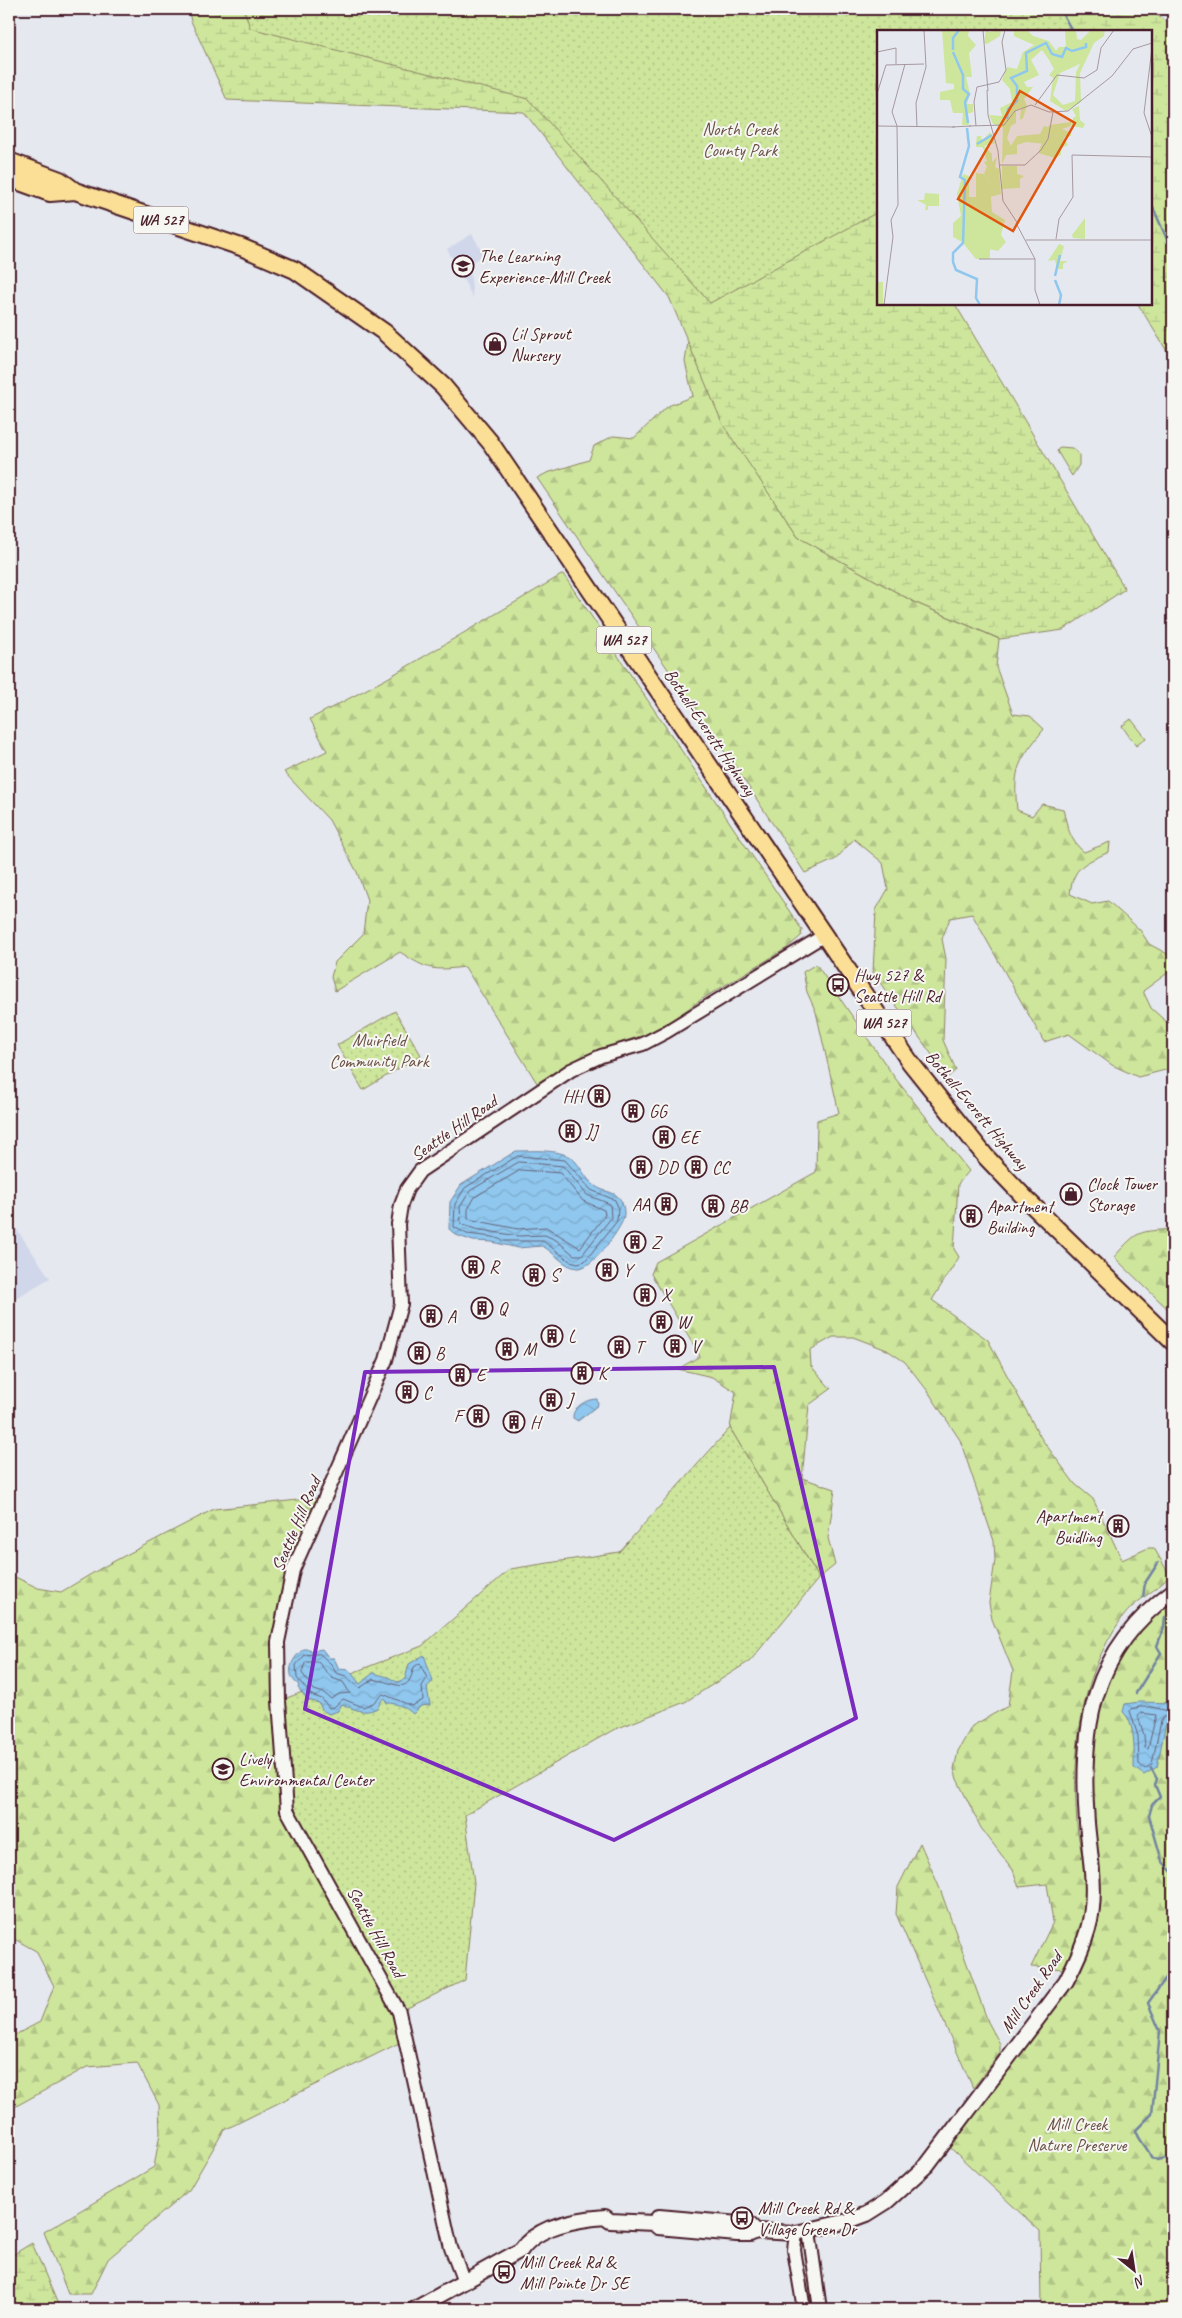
<svg xmlns="http://www.w3.org/2000/svg" width="1182" height="2318" font-family="Caveat,sans-serif">
	<style>
		.built { fill: #d1d7ea }
		.grass { fill: url(#grass-tufts); stroke: #8c8264 }
		.forest { fill: url(#forest-firs); stroke: #8c8264 }
		.wetland { fill: url(#wetland-marsh); stroke: #8c8264 }
		.park { fill: url(#park-dots); stroke: #8c8264 }
		.water { fill: url(#water-waves); stroke: #7384a0 }
		.lines { fill: none; stroke-linecap: round; stroke-linejoin: round }
		.shore { stroke: #666279; stroke-width: 1 }
		.stream { stroke: #7384a0; stroke-width: 2.5 }
		.tertiary-casing { stroke: #4a1f2b; stroke-width: 16 }
		.secondary-casing { stroke: #4a1f2b; stroke-width: 18 }
		.primary-casing { stroke: #4a1f2b; stroke-width: 20 }
		.tertiary { stroke: #f6f6f2; stroke-width: 12 }
		.secondary { stroke: #f6f6f2; stroke-width: 14 }
		.primary { stroke: #fbdf96; stroke-width: 16 }
		.marked { fill: none; stroke: #7b2cbf; stroke-width: 4; stroke-linejoin: round }
		.labels { text-anchor: middle; dominant-baseline: central; stroke-width: 4; stroke-linejoin: round; paint-order: stroke }
		.shield { fill: #f6f6f2; stroke: #7e6067; stroke-width: 1 }
		.shield-label { font-size: 16px; font-weight: bold; fill: #4a1f2b }
		.park-label { font-size: 18px; fill: #6b5147; stroke: #f6f6f2 }
		.poi-label { font-size: 18px; fill: #4a1f2b; stroke: #f6f6f2; text-anchor: start }
		.street-label { font-size: 18px; fill: #4a1f2b; stroke: #f6f6f2 }
		.inset-river { fill: none; stroke: #8fc7ee; stroke-width: 2.5 }
		.inset-road { fill: none; stroke: #a798a0; stroke-width: 1 }
		.view { fill: #e0560e; fill-opacity: 0.15; stroke: #e0560e; stroke-width: 2.5 }
		.inset-edge { fill: none; stroke: #4a1f2b; stroke-width: 2.5 }
	</style>
	<defs>
		<pattern id="grass-tufts" width="24" height="20" patternUnits="userSpaceOnUse" patternTransform="scale(1.25)"><rect width="24" height="20" fill="#cde69c"/><path d="M3 7l-1-3M5 7V3M7 7l1-3M15 17l-1-3M17 17v-4M19 17l1-3" fill="none" stroke="#b2c587"/></pattern>
		<pattern id="forest-firs" width="22" height="20" patternUnits="userSpaceOnUse" patternTransform="scale(1.25)"><rect width="22" height="20" fill="#cde69c"/><path d="M5 1l3.5 6h-7zM16 11l3.5 6h-7z" fill="#b2c587"/></pattern>
		<pattern id="wetland-marsh" width="20" height="14" patternUnits="userSpaceOnUse" patternTransform="scale(1.25)"><rect width="20" height="14" fill="#cde69c"/><path d="M1 5h8M5 5V1M11 12h8M15 12V8" fill="none" stroke="#b2c587"/></pattern>
		<pattern id="park-dots" width="8" height="8" patternUnits="userSpaceOnUse" patternTransform="scale(1.25)"><rect width="8" height="8" fill="#cde69c"/><path d="M2 2h.1M6 6h.1" fill="none" stroke="#b2c587" stroke-width="1.8" stroke-linecap="round"/></pattern>
		<pattern id="water-waves" width="16" height="10" patternUnits="userSpaceOnUse" patternTransform="scale(1.25)"><rect width="16" height="10" fill="#8fc7ee"/><path d="M0 5q4-4 8 0t8 0" fill="none" stroke="#7daacc"/></pattern>
	</defs>
	<rect width="100%" height="100%" fill="#e5e8ee"/>
	<filter id="ink" filterUnits="userSpaceOnUse"><feTurbulence type="fractalNoise" baseFrequency=".02" numOctaves="2"/><feDisplacementMap in="SourceGraphic" scale="10" xChannelSelector="R" yChannelSelector="G"/><feConvolveMatrix kernelMatrix="1 2 1 2 8 2 1 2 1" color-interpolation-filters="sRGB"/></filter>
	<g filter="url(#ink)">
		<path class="built" d="M472,234L484,255L473,261L470,270L473,298L447,249Z
			M9,1218L50,1278L9,1302Z"/>
		<path class="grass" d="M1060,447L1072,448L1079,454V465L1072,476L1057,451Z
			M1131,719L1146,738L1136,746L1122,726Z"/>
		<path class="forest" d="M688,342L724,425L798,537L914,602L999,639L996,667L1013,714L1030,716L1044,729C1018,762 1013,767 1017,810L1032,816L1042,804L1063,809C1067,826 1070,841 1084,852L1110,842L1109,852C1085,863 1073,866 1070,894L1092,904L1108,901L1140,930L1149,944L1173,957V969L1143,991L1151,1008L1173,1028V1068L1138,1077L1112,1065L1069,1034L1044,1042L972,914L950,918L942,939L946,959L943,1040L956,1070L948,1077L873,973L876,910L888,889L883,863L854,839L836,859L805,873L748,786L537,478L547,473L589,460L594,446L613,436L634,438L668,406L693,396L685,362Z
			M563,574L802,930L801,936L787,948L702,999L668,1023L646,1034L585,1055L537,1083L465,967C432,971 428,970 400,952L335,991L331,977L335,962L363,934L367,900L357,872L329,820L284,772L327,751L310,719L386,679Z
			M816,964L895,1078L969,1171L958,1184L954,1249L959,1257L932,1300L988,1340L1041,1438L1075,1484L1093,1499L1122,1560L1148,1548H1154L1170,1576C1155,1592 1135,1600 1122,1618C1079,1678 1072,1754 1077,1825C1080,1852 1089,1881 1086,1908C1083,1930 1075,1949 1066,1969L1031,1967L1053,1922L1047,1884L1019,1887L1013,1870L981,1828L957,1779L954,1769L958,1751L972,1726L1008,1706L1013,1671L992,1619L989,1603L995,1560L994,1541L960,1440L927,1390L905,1362L887,1350L853,1337H833L810,1350L811,1366L831,1389L809,1405L802,1478L835,1489L828,1538L835,1565L819,1578L730,1428L736,1392L712,1377L678,1369L700,1356L651,1274L656,1262L816,1172L817,1120L839,1113L816,1012L807,992L803,972Z
			M1173,1229V1314L1114,1257C1139,1229 1138,1232 1173,1229Z
			M326,1497L293,1570L278,1642L279,1701L399,2012L405,2040L224,2130L189,2190L108,2259L91,2294H68L44,2232L154,2167L160,2133L159,2105L137,2063L87,2067L9,2110V2038L40,2022L54,1986L36,1951L9,1936V1574L38,1588L61,1592L103,1567L214,1509Z
			M1173,1591V2309H1041L1040,2231L944,2142L1047,2006L1089,1928L1085,1773L1103,1674Z
			M920,1843L940,1889L988,2022L1000,2044V2053L973,2088L896,1914L898,1887Z"/>
		<path class="wetland" d="M188,9H1148L1173,26V361L1138,304H1151V31H878V304H955L1125,589L1063,630L1000,639L914,602L798,537L723,425L669,297L524,112L227,100L191,21Z
			M32,2243L60,2309H9V2257Z"/>
		<path class="park" d="M244,9H1060L1072,31H878V212L710,303L528,99L250,28Z
			M395,1011L421,1055L363,1090L337,1045Z
			M730,1428L819,1578L750,1661L685,1702L613,1730L465,1815L474,1883L465,1980L399,2012L287,1810L279,1701L422,1646L510,1569L619,1552Z"/>
		<path class="water" d="M516,1151C533,1151 563,1148 575,1161C582,1169 586,1179 594,1185C604,1194 619,1189 623,1206C625,1212 624,1219 621,1224C615,1236 591,1270 577,1268C564,1267 553,1251 542,1246L518,1248L492,1242L473,1241L456,1235L449,1229L450,1202L461,1185Z
			M597,1399L598,1405L578,1421L573,1418C572,1407 587,1399 597,1399Z
			M304,1649H310L311,1651L322,1649L329,1658H334L339,1669L349,1670L360,1684L373,1673L388,1677L397,1682L405,1679L409,1664L424,1655L433,1681L427,1687L430,1705L421,1706L413,1714C406,1707 396,1703 387,1703L384,1698C380,1701 380,1705 377,1708C366,1715 352,1709 342,1704L338,1711L329,1714L322,1710L319,1703L308,1700L298,1688L299,1685C284,1675 291,1658 304,1649Z
			M1140,1702L1173,1703V1715L1166,1723L1157,1767L1144,1775L1134,1768C1134,1751 1136,1724 1123,1712L1125,1704Z"/>
		<g class="lines">
			<path class="shore" d="M518,1156L565,1160L591,1190L615,1200L618,1207L617,1221L585,1261L578,1263L570,1261L543,1241H505L493,1237L467,1234L454,1227L455,1204L465,1188Z
				M519,1162L563,1166L587,1195L610,1204L611,1218L582,1255H574L556,1240L545,1235L518,1236L475,1229L461,1224L460,1207L470,1191Z
				M521,1170L560,1173L583,1201L604,1210L605,1215L580,1248L546,1227L518,1229L468,1219V1209L475,1197Z
				M320,1654L331,1664L336,1673L346,1676L360,1688L373,1679C377,1681 382,1680 386,1682C404,1688 409,1688 414,1667L420,1663L427,1678L422,1686L423,1700L412,1706L383,1694L373,1703L363,1707L343,1699L334,1707L329,1708L322,1699L311,1695L297,1678L296,1665L305,1655Z
				M306,1662H318L332,1678L343,1682L350,1693L339,1694L331,1699L324,1693L314,1690L302,1673Z
				M1140,1707H1152L1168,1711L1161,1721L1152,1764L1145,1769L1139,1764L1138,1736L1130,1711L1131,1709Z
				M1141,1713L1156,1715L1148,1749L1145,1748L1144,1735L1138,1716Z"/>
			<path class="stream" d="M1060,9L1072,31
				M1151,203L1173,253
				M1143,1597L1145,1583L1158,1563
				M1136,1693L1161,1653L1157,1646L1164,1627L1165,1617
				M1151,1768L1157,1779L1155,1785L1160,1797L1152,1805L1149,1816L1162,1861L1173,1873
				M1173,1968L1148,2003L1160,2031L1152,2114L1136,2130C1138,2140 1147,2146 1151,2157L1157,2160L1173,2157"/>
			<g class="tertiary-casing">
				<path id="tertiary" d="M809,2231L820,2309
					M796,2233L794,2250L804,2309
					M464,2282L451,2248L399,2012L287,1810L279,1701L278,1642L293,1570L386,1360L401,1304L398,1224L401,1205L407,1189L420,1171L571,1070L601,1056L643,1044L666,1032L823,936"/>
			</g>
			<g class="secondary-casing">
				<path id="secondary" d="M654,2223L659,2217L750,2225L754,2229
					M415,2309L521,2250C537,2226 578,2219 605,2217L610,2221L654,2223L658,2227L737,2234H750L756,2231L796,2233L848,2221L867,2214L886,2202L927,2165L1066,1981C1075,1964 1083,1947 1088,1929C1098,1894 1090,1858 1087,1823C1080,1728 1091,1651 1173,1591"/>
			</g>
			<g class="primary-casing">
				<path id="primary" d="M9,161L60,180L75,191L241,247L295,270L384,332L443,386L490,442L910,1062L986,1157L1026,1199L1173,1342
					M9,178L50,193L75,191"/>
			</g>
			<use href="#tertiary" class="tertiary"/>
			<use href="#secondary" class="secondary"/>
			<use href="#primary" class="primary"/>
		</g>
	</g>
	<path class="marked" d="M774,1367L856,1718L614,1840L305,1709L365,1372Z"/>
	<defs>
		<g id="school-ring" transform="scale(1.125)"><circle r="9.5" fill="#f6f6f2" stroke="#4a1f2b" stroke-width="1.5"/><path d="M0-5L7-2L0 1L-7-2ZM-4 1L0 2.5L4 1V4Q0 6-4 4Z" fill="#4a1f2b"/></g>
		<g id="shop-ring" transform="scale(1.125)"><circle r="9.5" fill="#f6f6f2" stroke="#4a1f2b" stroke-width="1.5"/><path d="M-5-2.5h2.3a2.7 3.5 0 0 1 5.4 0H5L5.5 6h-11ZM-1.5-2.5h3a1.5 2.3 0 0 0-3 0Z" fill="#4a1f2b"/></g>
		<g id="bus-ring" transform="scale(1.125)"><circle r="9.5" fill="#f6f6f2" stroke="#4a1f2b" stroke-width="1.5"/><path d="M-5-6H5V4H4V6H2V4H-2V6H-4V4H-5ZM-3.5-4V0h7V-4ZM-3.5 1.2v1.5H-2V1.2ZM2 1.2v1.5H3.5V1.2Z" fill="#4a1f2b"/></g>
		<g id="building-ring" transform="scale(1.125)"><circle r="9.5" fill="#f6f6f2" stroke="#4a1f2b" stroke-width="1.5"/><path d="M-4-6H4V6H1V3H-1V6H-4ZM-2.5-4.3h1.7v1.8h-1.7ZM.8-4.3h1.7v1.8H.8ZM-2.5-1h1.7V.8h-1.7ZM.8-1h1.7V.8H.8Z" fill="#4a1f2b"/></g>
	</defs>
	<g fill-rule="evenodd">
		<use href="#school-ring" x="463" y="266"/>
		<use href="#shop-ring" x="495" y="344"/>
		<use href="#bus-ring" x="838" y="985"/>
		<use href="#building-ring" x="599" y="1096"/>
		<use href="#building-ring" x="633" y="1111"/>
		<use href="#building-ring" x="570" y="1131"/>
		<use href="#building-ring" x="664" y="1137"/>
		<use href="#building-ring" x="641" y="1167"/>
		<use href="#building-ring" x="696" y="1167"/>
		<use href="#shop-ring" x="1071" y="1194"/>
		<use href="#building-ring" x="666" y="1204"/>
		<use href="#building-ring" x="713" y="1206"/>
		<use href="#building-ring" x="971" y="1216"/>
		<use href="#building-ring" x="635" y="1242"/>
		<use href="#building-ring" x="473" y="1267"/>
		<use href="#building-ring" x="607" y="1270"/>
		<use href="#building-ring" x="534" y="1275"/>
		<use href="#building-ring" x="645" y="1295"/>
		<use href="#building-ring" x="482" y="1308"/>
		<use href="#building-ring" x="431" y="1316"/>
		<use href="#building-ring" x="661" y="1322"/>
		<use href="#building-ring" x="552" y="1336"/>
		<use href="#building-ring" x="675" y="1346"/>
		<use href="#building-ring" x="619" y="1347"/>
		<use href="#building-ring" x="507" y="1349"/>
		<use href="#building-ring" x="419" y="1353"/>
		<use href="#building-ring" x="582" y="1373"/>
		<use href="#building-ring" x="460" y="1375"/>
		<use href="#building-ring" x="407" y="1392"/>
		<use href="#building-ring" x="551" y="1400"/>
		<use href="#building-ring" x="478" y="1416"/>
		<use href="#building-ring" x="514" y="1422"/>
		<use href="#building-ring" x="1118" y="1526"/>
		<use href="#school-ring" x="223" y="1769"/>
		<use href="#bus-ring" x="742" y="2218"/>
		<use href="#bus-ring" x="504" y="2272"/>
	</g>
	<g class="labels">
		<g class="shield">
			<rect x="133.5" y="206.5" width="55" height="27" rx="4"/>
			<rect x="596.5" y="626.5" width="55" height="27" rx="4"/>
			<rect x="856.5" y="1009.5" width="55" height="27" rx="4"/>
		</g>
		<g class="shield-label">
			<text x="161" y="220">WA 527</text>
			<text x="624" y="640">WA 527</text>
			<text x="884" y="1023">WA 527</text>
		</g>
		<g class="park-label">
			<text x="740" y="129">North Creek<tspan x="740" dy="21">County Park</tspan></text>
			<text x="379" y="1040">Muirfield<tspan x="379" dy="21">Community Park</tspan></text>
			<text x="1077" y="2124">Mill Creek<tspan x="1077" dy="21">Nature Preserve</tspan></text>
		</g>
		<g class="poi-label">
			<text x="479" y="256">The Learning<tspan x="479" dy="21">Experience-Mill Creek</tspan></text>
			<text x="511" y="334">Lil Sprout<tspan x="511" dy="21">Nursery</tspan></text>
			<text x="854" y="975">Hwy 527 &amp;<tspan x="854" dy="21">Seattle Hill Rd</tspan></text>
			<text x="583" y="1096" text-anchor="end">HH</text>
			<text x="649" y="1111">GG</text>
			<text x="586" y="1131">JJ</text>
			<text x="680" y="1137">EE</text>
			<text x="657" y="1167">DD</text>
			<text x="712" y="1167">CC</text>
			<text x="1087" y="1184">Clock Tower<tspan x="1087" dy="21">Storage</tspan></text>
			<text x="650" y="1204" text-anchor="end">AA</text>
			<text x="729" y="1206">BB</text>
			<text x="987" y="1206">Apartment<tspan x="987" dy="21">Building</tspan></text>
			<text x="651" y="1242">Z</text>
			<text x="489" y="1267">R</text>
			<text x="623" y="1270">Y</text>
			<text x="550" y="1275">S</text>
			<text x="661" y="1295">X</text>
			<text x="498" y="1308">Q</text>
			<text x="447" y="1316">A</text>
			<text x="677" y="1322">W</text>
			<text x="568" y="1336">L</text>
			<text x="691" y="1346">V</text>
			<text x="635" y="1347">T</text>
			<text x="523" y="1349">M</text>
			<text x="435" y="1353">B</text>
			<text x="598" y="1373">K</text>
			<text x="476" y="1375">E</text>
			<text x="423" y="1392">C</text>
			<text x="567" y="1400">J</text>
			<text x="462" y="1416" text-anchor="end">F</text>
			<text x="530" y="1422">H</text>
			<text x="1102" y="1516" text-anchor="end">Apartment<tspan x="1102" dy="21">Buidling</tspan></text>
			<text x="239" y="1759">Lively<tspan x="239" dy="21">Environmental Center</tspan></text>
			<text x="758" y="2208">Mill Creek Rd &amp;<tspan x="758" dy="21">Village Green Dr</tspan></text>
			<text x="520" y="2262">Mill Creek Rd &amp;<tspan x="520" dy="21">Mill Pointe Dr SE</tspan></text>
		</g>
		<g class="street-label">
			<text transform="translate(710 732) rotate(56)">Bothell-Everett Highway</text>
			<text transform="translate(977 1110) rotate(50)">Bothell-Everett Highway</text>
			<text transform="translate(454 1128) rotate(-35)">Seattle Hill Road</text>
			<text transform="translate(296 1524) rotate(-67)">Seattle Hill Road</text>
			<text transform="translate(376 1932) rotate(61)">Seattle Hill Road</text>
			<text transform="translate(1031 1992) rotate(-55)">Mill Creek Road</text>
		</g>
	</g>
	<g transform="translate(877 30)">
		<rect width="275" height="275" fill="#e5e8ee"/>
		<path d="M188,0H199L200,9L204,10L214,0H228L227,6L217,13L203,43L204,72L189,81L173,71L176,48L172,45L177,39L172,30L182,17H189ZM203,34L199,42L198,71L186,75L176,65L183,43Z" fill="#cde69c" fill-rule="evenodd"/>
		<path d="M65,0H92L91,6L99,15L92,23L95,47H89L93,64L90,74H96V82L90,84L92,95H85L86,83H76L73,70H63V62L77,59V54L69,53ZM109,0L112,2L124,0L123,6L110,14L107,13ZM137,0H150L156,6L172,11L180,22L172,30L165,20L154,30L162,45L147,52L150,57H156L147,69L150,76L146,88L143,90L144,78L139,80V93L134,96L130,108L134,116L140,106V124L129,125L125,134L126,98L116,94L112,85L125,86L123,78L135,72L133,59L125,50L130,37L140,39L146,22L157,15L137,6ZM194,92V96L185,99L194,103V106L187,107L191,115L184,118V125L178,128L161,123L172,95ZM113,102L118,113L107,116L115,124V132L120,127L118,137L122,139L124,164L113,167V155L107,144L110,136L107,132L110,131L107,124L109,123L105,117H99V113L100,106H104L105,111ZM125,136H140V144L147,146L143,149V158L125,159ZM208,188V209L196,208L195,205Z" fill="#cde69c"/>
		<path d="M202,76L203,90L208,94L206,98L195,96L196,88L199,86L195,79ZM99,143L107,144L113,155L115,182L128,190L124,205L129,212L121,221L89,214L76,207V193L84,186L80,164L86,144L92,146V167H99Z" fill="#cde69c"/>
		<path d="M0,252H6V275H0Z" fill="#cde69c"/>
		<path d="M167,96L171,97L169,114L149,112L140,115V106L163,104ZM48,163L62,164V176H51V180H48L49,175L40,170H47ZM87,167L111,168L114,182L125,193L122,210H113V229H99L86,213ZM182,214L187,216L183,231H191L186,234V239H180L178,230L171,231Z" fill="#cde69c"/>
		<path class="inset-river" d="M76,20V8L82,0M76,22L86,45V59L92,64L88,72L91,93M130,89L131,79L140,71V56L134,48L150,41L149,23L169,13L175,24L185,27L189,18L195,21L209,17V13M90,98L92,116L83,147L88,150L86,213L76,223V232L79,240L100,249L99,268L103,275M100,114L115,105M178,246L183,225M178,250L184,265L182,275"/>
		<path class="inset-road" d="M106,0L111,61M275,18L267,83L275,107M0,22L19,18V34M110,60L111,85L121,121L126,171L141,194M0,64L9,35L47,34M158,75L180,45L207,48L220,40L224,18L237,0M0,96L78,97M92,96L127,95L138,81L154,75L172,82L191,81L235,46L256,19L275,13M99,96L97,72L100,57L122,52L129,40L125,12L128,0M40,97L39,73L49,37L47,0M75,97L94,96M123,135H148L164,120L171,109L176,82M139,193L158,229V260L163,275M179,209L182,189L196,167L195,125L275,127M149,210H275M102,229H158M7,275L16,207L14,190L21,175L20,96L15,82L28,34"/>
		<path class="view" d="M143,61L198,93L136,201L81,169Z"/>
		<rect width="275" height="275" class="inset-edge"/>
	</g>
	<rect width="1182" height="2318" fill="none" stroke="#f6f6f2" stroke-width="30"/>
	<rect x="15" y="15" width="1152" height="2288" fill="none" stroke="#4a1f2b" stroke-width="2" filter="url(#ink)"/>
	<g transform="translate(1134 2270) rotate(150)" stroke="#f6f6f2" stroke-width="4" paint-order="stroke">
	<path d="M0-4L9 19L0 12L-9 19Z" fill="#4a1f2b"/>
	<text y="-8" font-size="14" font-weight="bold" text-anchor="middle" fill="#4a1f2b">N</text>
	</g>
</svg>
